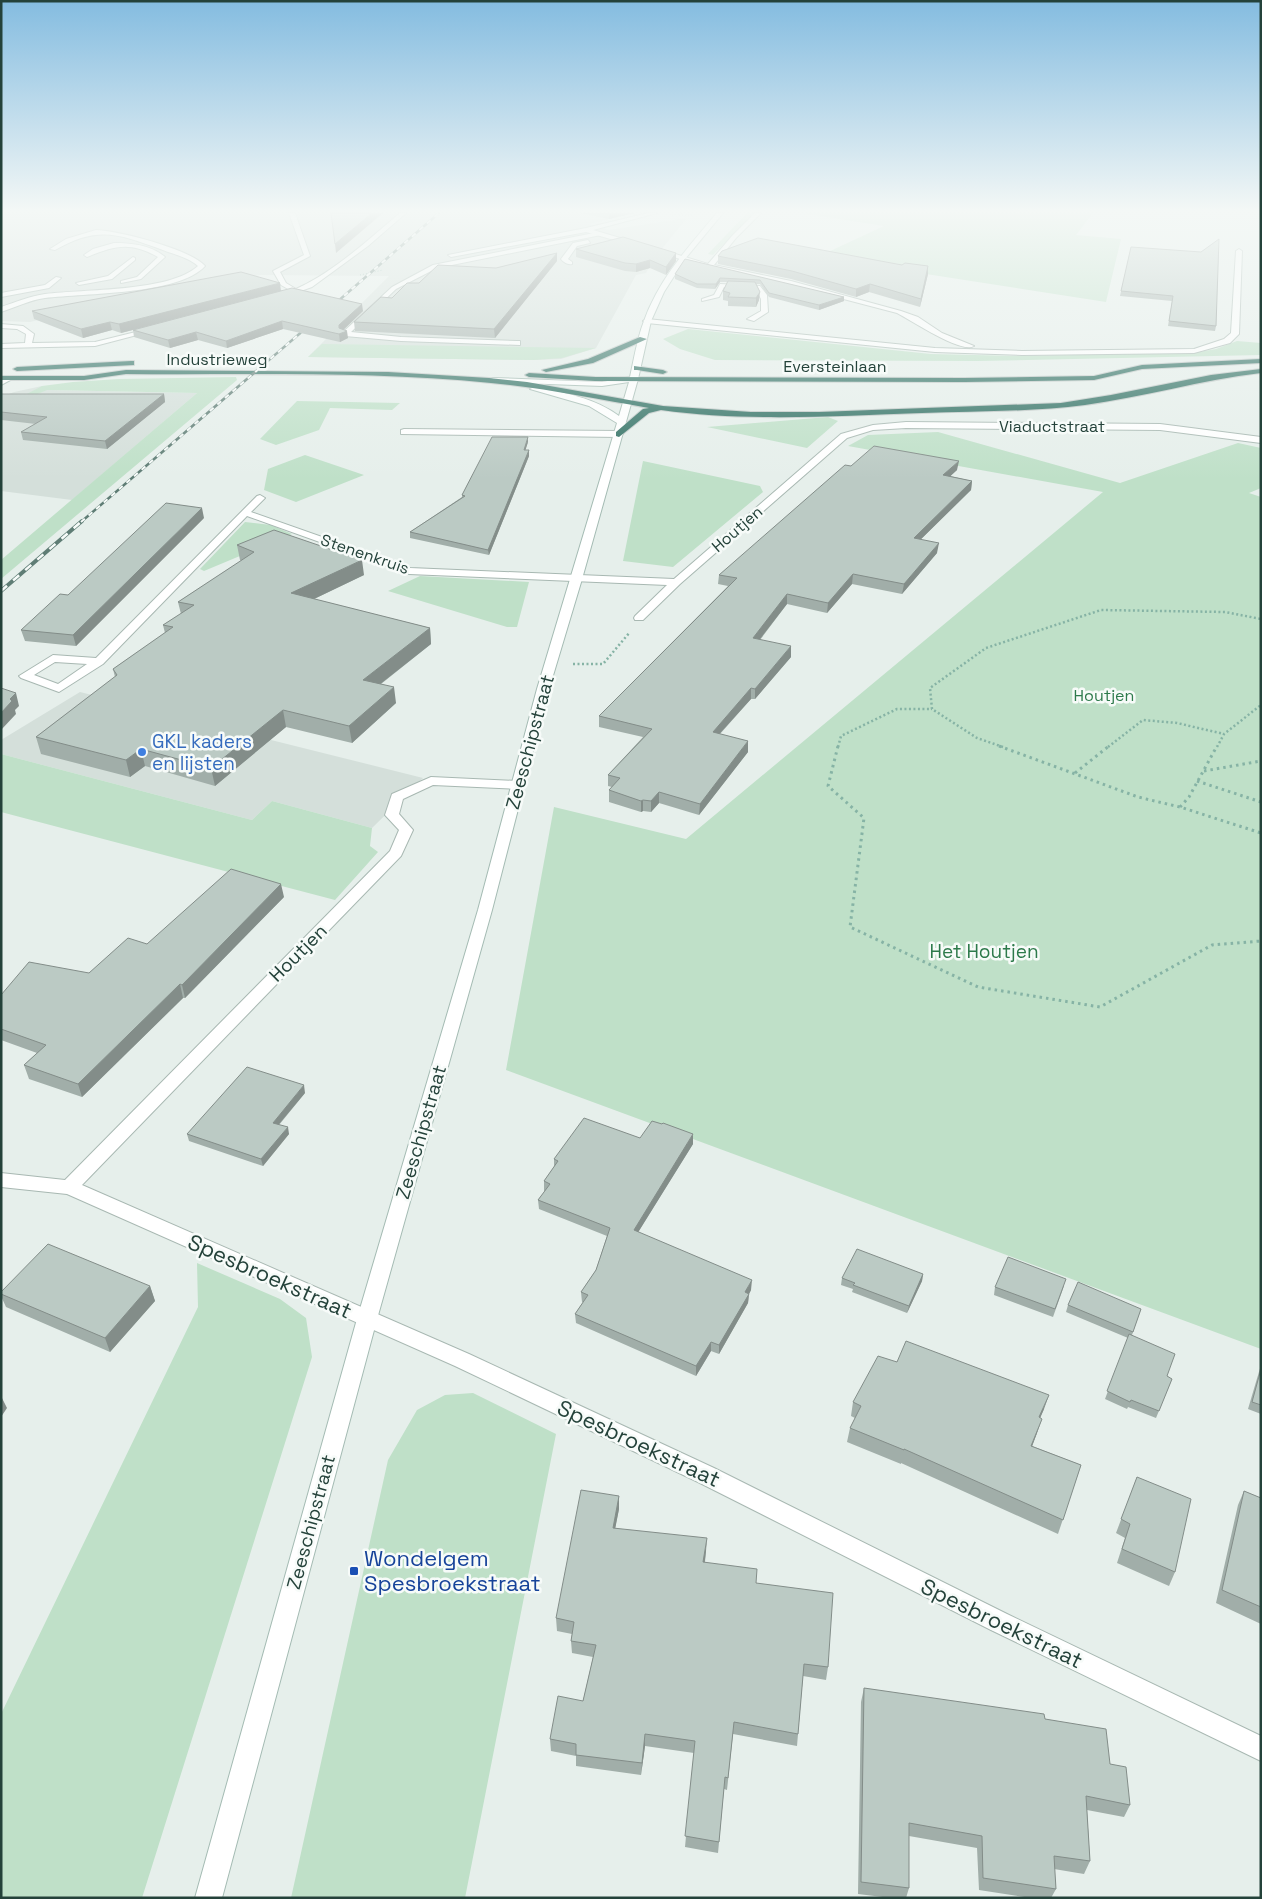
<svg xmlns="http://www.w3.org/2000/svg" width="1262" height="1899" font-family="'Space Grotesk',sans-serif">
	<style>
		.built { fill: #d4dfda }
		.green { fill: #bfe0c8 }
		.lines { fill: none; stroke-linecap: round; stroke-linejoin: round }
		.lane-casing { stroke: #a8b8b2; stroke-width: 2 }
		.street-casing { stroke: #a8b8b2; stroke-width: 2 }
		.secondary-casing { stroke: #a4bbb3; stroke-width: 2 }
		.highway-casing { stroke: #c2cac8; stroke-width: 2 }
		.path-far2 { stroke: #86b3a5; stroke-width: 1; stroke-dasharray: 1 2; stroke-linecap: butt }
		.path-far1 { stroke: #86b3a5; stroke-width: 2.5; stroke-dasharray: 2 2.5; stroke-linecap: butt }
		.path { stroke: #86b3a5; stroke-width: 3; stroke-dasharray: 2.5 4; stroke-linecap: butt }
		.lane { fill: #fff; fill-rule: evenodd }
		.street { fill: #fff; fill-rule: evenodd }
		.secondary { fill: #fff; fill-rule: evenodd }
		.highway { fill: #2f6f62; fill-rule: evenodd }
		.rail-far1-casing { stroke: #5f7d75; stroke-width: 2.5 }
		.rail-casing { stroke: #5f7d75; stroke-width: 4 }
		.rail-far1 { stroke: #f7fbf9; stroke-width: 2; stroke-dasharray: 5; stroke-linecap: butt }
		.rail { stroke: #f7fbf9; stroke-width: 2.5; stroke-dasharray: 8; stroke-linecap: butt }
		.wall { fill: #a1aea9 }
		.shaded-wall { fill: #838d89 }
		.building { fill: #bbcac4; stroke: #838d89 }
		.shop-dot { fill: #3f7fe0; stroke: #f7fbf9; stroke-width: 2 }
		.transit-dot { fill: #1a4fb4; stroke: #f7fbf9; stroke-width: 2 }
		.labels { text-anchor: middle; dominant-baseline: central; stroke-width: 5; stroke-linejoin: round; paint-order: stroke }
		.far-street-label { font-size: 16px; fill: #24423a; stroke: #f7fbf9 }
		.far-park-label { font-size: 16px; fill: #2d7a4b; stroke: #f7fbf9 }
		.shop-label { font-size: 19px; fill: #366cbe; stroke: #f7fbf9; text-anchor: start }
		.street-label { font-size: 19px; fill: #24423a; stroke: #f7fbf9 }
		.park-label { font-size: 19px; fill: #2d7a4b; stroke: #f7fbf9 }
		.near-street-label { font-size: 22px; fill: #24423a; stroke: #f7fbf9 }
		.near-transit-label { font-size: 22px; fill: #164399; stroke: #f7fbf9; text-anchor: start }
	</style>
	<rect width="100%" height="100%" fill="#e6efeb"/>
	<path class="built" d="M1,213H634L589,224L609,230L687,218L656,256L646,273L636,275L596,348L561,359L534,360L308,357L389,276L260,275L72,312L30,322L1,321Z
		M42,386L47,390L197,393L72,500L1,491V397L14,392Z
		M80,692L423,778L372,828L272,801L252,820L1,754V740Z"/>
	<path class="green" d="M747,213H754L713,255L708,254Z
		M801,213H1093L1076,235L1121,239L1106,302L926,274L828,252L884,226Z
		M688,329L931,354L1020,356L1193,353L1216,349L1237,341L1261,343V355L977,361L715,360L680,349L663,339Z
		M322,344L596,348L562,358L534,360L308,357Z
		M236,377L237,380L1,579V560L197,393L47,390L28,398L21,397L42,386L73,382L119,379Z
		M297,401L400,403L392,410L330,408L319,430L276,445L260,439Z
		M828,417L838,421L807,448L707,427Z
		M938,432L1120,483L1238,443L1261,448V488L1249,493L1261,497V1349L506,1070L554,807L686,839L1103,492L848,446L868,435Z
		M305,455L364,475L296,502L264,490L268,469Z
		M643,461L760,486L763,492L673,567L623,561Z
		M245,522L271,525L292,534L204,571L200,569Z
		M420,576L529,582L517,627H507L388,591Z
		M1,754L252,820L272,801L372,828L370,846L378,852L335,900L1,812Z
		M197,1263L280,1299L306,1318L312,1357L142,1898H1V1714L198,1307Z
		M473,1393L556,1434L465,1898H291L388,1460L417,1410L445,1395Z"/>
	<g class="lines">
		<g class="lane-casing">
			<path id="lane" d="M289,213H295L310,256L280,272L286,283L296,289C334,272 368,240 400,213H406L368,246L312,287L295,293L281,285L273,271L304,255Z
				M96,230C119,231 190,249 205,266C179,295 85,293 45,298C30,300 16,307 1,312V307C16,302 30,296 45,294C84,289 170,292 198,266C188,257 175,255 163,250C119,234 98,225 55,250L50,249L66,239Z
				M599,232L601,235L437,268L396,289L351,332L401,337L517,341H520V345L401,341L345,336L341,334L392,287L433,265Z
				M588,240L590,243L577,246L568,259L572,262V264C568,265 563,262 561,259L573,243Z
				M114,243C132,243 151,245 165,257L141,279L121,283V281L137,277L158,257C130,241 114,246 87,257L84,255L93,249Z
				M133,257L135,258V260L112,279L79,285L76,283L108,276Z
				M56,277L61,278L49,288L1,297V293L45,285Z
				M720,284L760,286L767,295L768,312L754,321L747,319L761,311V299L756,289L724,287L719,297L702,301V299L714,295Z
				M404,429L619,431L623,434L619,437L401,434V430Z"/>
		</g>
		<g class="street-casing">
			<path id="street" d="M648,213H657L593,230L637,243L635,246L586,232L451,257L448,255L586,228Z
				M755,213H761L736,238L714,265L791,281L901,311L918,317L942,333L974,346C961,354 911,320 897,313L790,285L697,265L654,250L659,249L708,264L732,236Z
				M1239,249L1242,251L1239,334L1230,343L1194,353L1022,355L935,352L647,323L643,321L647,319L935,348L1022,351L1194,349L1224,339L1231,333L1236,251Z
				M1,324L23,326L34,334L32,343L95,342L152,328L156,330L95,346L1,348V344L25,343L26,334L17,329L1,328Z
				M906,422L1160,424L1261,437V443L1160,430L906,428L873,430L847,438L680,584L643,620H635L634,618L635,616L667,585L409,574L247,516L103,664L59,692L21,678L19,676L53,655L96,658L257,496L260,495L265,498L251,512L410,568L674,579L841,434L873,425ZM55,662L87,664L58,684L34,675Z
				M431,777L518,781L524,785L518,789L433,785L403,799L399,814L413,830L401,856L82,1185L469,1354L714,1468L1007,1614L1261,1736V1761L991,1630L698,1482L455,1366L67,1194L1,1187V1173L65,1180L390,851L399,830L385,815L392,794Z"/>
		</g>
		<g class="secondary-casing">
			<path id="secondary" d="M717,213H723L685,259L664,292L651,321L638,379L582,579L549,689L492,910L377,1319L222,1898H195L357,1319L478,910L537,689L617,423L589,406L530,389L534,387C563,392 595,398 619,416L629,382L602,386L493,382L489,380L493,378L602,382L630,377C634,359 637,339 644,321C659,279 689,246 717,213Z
				M7,376L14,378L1,385V380Z"/>
		</g>
		<g class="highway-casing">
			<path id="highway" d="M640,337L647,339L593,363L546,372L542,370L588,359Z
				M1261,359V363L1142,369L1094,380L964,382L595,381L529,377L525,375L529,373L595,377L964,378L1094,376L1142,365Z
				M131,361H134V365L17,371L13,369L17,367Z
				M634,366L663,370L667,372L663,374L637,370H634Z
				M1261,369V373C1201,380 1144,397 1085,405C1032,412 976,411 922,413C836,416 747,422 661,410L649,413L619,437L616,436V432L643,409L649,408C596,399 544,388 491,383C370,371 247,375 126,374L84,380H1V376H84L126,370L388,372L489,378L527,382L663,406L751,412H819L1061,403L1111,395L1211,375Z"/>
		</g>
		<path class="path-far2" d="M672,215L683,213
			M679,215H692
			M360,275L383,270"/>
		<path class="path-far1" d="M573,664H603L630,632
			M838,747L841,736L897,709H932
			M1003,747L977,738L932,709L930,688L986,648L1101,610L1225,612L1261,619
			M1108,747L1143,720L1177,723L1224,734
			M1217,747L1224,734L1261,705"/>
		<path class="path" d="M838,746L828,786L864,818L850,927L978,987L1100,1007L1212,945L1261,941
			M999,746L1138,797L1180,807L1261,833
			M1204,771L1261,761
			M1075,773L1109,746
			M1197,781L1261,802
			M1180,807L1189,797L1217,746"/>
		<use href="#lane" class="lane"/>
		<use href="#street" class="street"/>
		<use href="#secondary" class="secondary"/>
		<use href="#highway" class="highway"/>
		<g class="rail-far1-casing">
			<path id="rail-far1" d="M329,309L439,213
				M81,522L312,323"/>
		</g>
		<g class="rail-casing">
			<path id="rail" d="M1,591L82,521"/>
		</g>
		<use href="#rail-far1" class="rail-far1"/>
		<use href="#rail" class="rail"/>
	</g>
	<path class="wall" d="M580,213H634L609,219Z
		M1131,247L1216,326L1215,331L1168,326L1172,301L1120,296Z
		M576,249L676,253V261L666,275L650,268L636,272L625,271L576,257Z
		M718,256L902,265L928,266V274L920,307L869,292L856,297L791,279L718,264Z
		M685,259L844,297V301L819,310L769,297L760,284H756L759,300L756,307L728,306V301L723,300V291L727,282H720L715,289L697,288L675,279V274Z
		M557,261L495,338L355,331L354,322L419,283L496,268Z
		M281,290L363,311L343,330L348,338L340,342L283,329L227,348L198,340L170,348L134,337L133,330L121,333L112,330L83,338L34,319L32,311Z
		M1,394H164L165,402L107,449L23,440L21,432L36,424L1,420Z
		M528,442L525,450H529V456L489,555L410,538V532L462,497V495Z
		M851,466L957,470L950,476L972,481L971,490L920,540L937,553L902,594L852,584L827,613L787,604L760,640L791,657L755,699H751L720,734L748,752L699,815L659,803L651,812L643,811L641,812L609,802V790L612,787L608,786V775L643,737L599,727V716L728,586L718,584L719,575Z
		M204,518L76,646L25,641L21,630L68,595Z
		M237,545L364,575L314,599L430,628L431,644L381,684L396,703L352,743L286,727L215,786L145,766L130,777L41,754L36,737L115,677L113,669L165,633L163,625L181,614L178,602L241,561L240,560Z
		M284,897L185,998H183L82,1097L29,1079L24,1065L37,1053L1,1040V995L89,973L147,944Z
		M305,1093L279,1125L289,1134L263,1166L189,1141L187,1134Z
		M640,1138L693,1144L638,1232L751,1290L749,1294L748,1303L719,1354L711,1351L696,1376L576,1323L575,1314L583,1302H582L581,1292L596,1270L607,1236L539,1209L538,1200L545,1191H544V1181L554,1167V1159Z
		M923,1274L922,1281L907,1313L852,1292L853,1289L841,1285L842,1278Z
		M150,1286L155,1301L110,1352L6,1307L1,1296V1292Z
		M1064,1286L1053,1317L994,1295L995,1287Z
		M1068,1305L1141,1309L1132,1335L1167,1376L1172,1379L1156,1418L1128,1407L1127,1409L1105,1399L1128,1338L1066,1312Z
		M1261,1365V1414L1248,1409Z
		M853,1402L1044,1409L1040,1418L1037,1433L1032,1446L1081,1465L1058,1534L901,1463V1464L847,1442L850,1428L855,1418L851,1416Z
		M1137,1477L1175,1572L1169,1586L1117,1563L1125,1538L1116,1533Z
		M1244,1491L1261,1498V1624L1216,1603L1238,1505Z
		M619,1496V1509L615,1528L706,1551L705,1562L756,1583L828,1667L826,1680L803,1676L798,1734L797,1746L733,1734L727,1790L724,1789L718,1853L685,1847L694,1753L645,1746L641,1775L576,1766V1756L551,1751L550,1739L583,1701L593,1657L572,1653L571,1641L572,1634L557,1631L556,1618Z
		M864,1688L1045,1719L1110,1764L1130,1805L1124,1817L1087,1810L1090,1861L1084,1874L1054,1869L1056,1889L1051,1898H1031L979,1890L977,1848L909,1836V1888L906,1898H891L858,1894L861,1702Z"/>
	<path class="shaded-wall" d="M372,213H383L336,253L335,244Z
		M609,213H634L609,219Z
		M557,253V261L495,338L494,329Z
		M676,253V261L666,275V267Z
		M650,260V268L636,272V264Z
		M928,266V274L920,307L921,299Z
		M720,278V282L715,289L716,284Z
		M280,283L281,291L121,333L119,324Z
		M870,284L869,292L856,297V289Z
		M760,292L759,300L756,307V298Z
		M844,297V301L819,310V305Z
		M362,304L363,311L340,333L339,325Z
		M282,321L283,329L227,348L226,341Z
		M110,322L112,330L83,338L81,329Z
		M347,331L348,338L340,342L339,334Z
		M196,332L198,340L170,348L168,340Z
		M164,394L165,402L107,449L105,441Z
		M528,437V442L524,455V450Z
		M529,450V456L489,555L488,550Z
		M959,461L957,470L942,484L943,475Z
		M972,481L971,490L912,548L914,538Z
		M202,508L204,518L76,646L73,635Z
		M939,543L937,553L902,594L904,584Z
		M362,560L364,575L293,609L291,593Z
		M853,574L852,584L827,613L828,603Z
		M787,594V604L753,648V638Z
		M430,628L431,644L365,696L363,680Z
		M791,646V657L755,699V689Z
		M394,687L396,703L352,743L349,726Z
		M751,688V699L712,742L713,732Z
		M16,693L19,706L15,710L16,714L1,730V713L10,699Z
		M283,710L286,727L215,786L211,768Z
		M748,741V752L699,815L700,804Z
		M141,749L145,766L130,777L126,760Z
		M659,792V803L651,812V801Z
		M643,800V811L641,812V801Z
		M281,884L284,897L185,998L182,985Z
		M180,984L183,998L82,1097L78,1084Z
		M304,1085L305,1093L274,1130L273,1123Z
		M288,1127L289,1134L263,1166L261,1159Z
		M693,1134V1144L634,1239V1230Z
		M923,1274L922,1281L907,1313L909,1306Z
		M752,1280L751,1290L749,1294L748,1303L719,1354V1345L745,1292Z
		M150,1286L155,1301L110,1352L105,1338Z
		M711,1342V1351L696,1376V1366Z
		M1049,1395L1044,1409L1034,1432L1039,1417Z
		M1,1396L7,1408L1,1417Z
		M1042,1419L1037,1433L1027,1460L1031,1446Z
		M619,1496V1509L613,1540V1528Z
		M707,1538L706,1551L703,1575V1562Z
		M645,1734V1746L641,1775L642,1763Z"/>
	<path class="building" d="M331,213H372L335,244Z
		M623,237L676,253L666,267L650,260L636,264L625,263L576,249Z
		M758,238L902,265L905,263L928,266L921,299L870,284L856,289L792,271L718,256L722,251Z
		M1219,239L1216,326L1169,321L1173,296L1121,291L1131,247L1201,252Z
		M557,253L494,329L354,322L381,297L392,298L407,283H419L438,265L496,268Z
		M685,259L844,297L819,305L769,293L760,280L720,278L716,284H697L675,274Z
		M241,272L280,283L119,324L110,322L81,329L32,311Z
		M728,281L755,282L760,292L756,298L728,297L730,293L723,291Z
		M292,288L362,304L339,325V328L347,331L339,334L282,321L226,341L196,332L168,340L133,330Z
		M1,394H164L105,441L21,432L47,417L1,412Z
		M492,437H528L524,450H529L488,550L410,532L465,496L462,495Z
		M874,446L959,461L943,475L972,481L914,538L939,543L904,584L853,574L828,603L787,594L753,638L791,646L755,689L751,688L713,732L748,741L700,804L659,792L651,801L643,800L641,801L609,790L620,778L608,775L652,729L599,716L737,578L719,575L845,465L851,466Z
		M166,503L202,508L73,635L21,630L60,594L68,595Z
		M274,530L362,560L291,593L430,628L363,680L394,687L349,726L283,710L211,768L141,749L126,760L36,737L117,675L113,669L173,627L163,625L194,605L178,602L254,552L237,545Z
		M1,688L16,693L10,699L12,701L1,713Z
		M231,869L281,884L182,985L180,984L78,1084L24,1065L46,1045L1,1029V995L29,962L89,973L128,938L147,944Z
		M247,1067L304,1085L273,1123L288,1127L261,1159L187,1134Z
		M584,1118L640,1138L652,1121L662,1124L663,1123L693,1134L634,1230L752,1280L745,1292L749,1294L719,1345L711,1342L696,1366L575,1314L588,1295L581,1292L596,1270L610,1228L538,1200L550,1184L544,1181L558,1161L554,1159Z
		M48,1244L150,1286L105,1338L1,1294V1292Z
		M857,1249L923,1274L909,1306L853,1285L855,1283L842,1278Z
		M1008,1257L1066,1279L1055,1309L995,1287Z
		M1078,1282L1141,1309L1133,1332L1068,1305Z
		M1129,1334L1175,1354L1167,1376L1172,1379L1159,1411L1131,1400L1130,1402L1107,1391Z
		M906,1341L1049,1395L1039,1417L1042,1419L1031,1446L1081,1465L1063,1520L904,1449V1450L850,1428L861,1406L853,1402L878,1356L897,1362Z
		M1261,1369V1405L1252,1402Z
		M1137,1477L1191,1499L1175,1572L1122,1549L1130,1524L1121,1519Z
		M581,1490L619,1496L613,1528L707,1538L703,1562L757,1569L756,1583L833,1593L828,1667L804,1664L798,1734L734,1722L728,1778L725,1777L719,1842L685,1836L695,1741L645,1734L642,1763L576,1755V1744L550,1739L558,1696L583,1701L596,1645L571,1641L574,1622L556,1618Z
		M1244,1491L1261,1498V1607L1222,1590Z
		M864,1688L1044,1714L1045,1719L1106,1729L1110,1764L1126,1767L1130,1805L1086,1796L1090,1861L1054,1856L1056,1889L983,1878L982,1836L909,1823V1888L861,1882Z"/>
	<linearGradient id="sky" x2="0" y2="1"><stop stop-color="#84bce0"/><stop offset="0.44" stop-color="#f4f8f6"/><stop offset="1" stop-color="#f4f8f6" stop-opacity="0"/></linearGradient>
	<rect width="1262" height="479" fill="url(#sky)"/>
	<circle class="shop-dot" cx="142" cy="752" r="5"/>
	<rect class="transit-dot" x="349" y="1566" width="10" height="10" rx="2.5"/>
	<g class="labels">
		<g class="far-street-label">
			<text x="217" y="359">Industrieweg</text>
			<text x="835" y="366">Eversteinlaan</text>
			<text x="1052" y="426">Viaductstraat</text>
			<text transform="translate(737 529) rotate(-41)">Houtjen</text>
			<text transform="translate(365 554) rotate(19)">Stenenkruis</text>
		</g>
		<g class="far-park-label">
			<text x="1104" y="695">Houtjen</text>
		</g>
		<g class="shop-label">
			<text x="152" y="741">GKL kaders<tspan x="152" dy="22">en lijsten</tspan></text>
		</g>
		<g class="street-label">
			<text transform="translate(530 742) rotate(-75)">Zeeschipstraat</text>
			<text transform="translate(298 953) rotate(-45)">Houtjen</text>
			<text transform="translate(421 1132) rotate(-74)">Zeeschipstraat</text>
			<text transform="translate(311 1522) rotate(-75)">Zeeschipstraat</text>
		</g>
		<g class="park-label">
			<text x="984" y="951">Het Houtjen</text>
		</g>
		<g class="near-street-label">
			<text transform="translate(270 1276) rotate(24)">Spesbroekstraat</text>
			<text transform="translate(639 1443) rotate(25)">Spesbroekstraat</text>
			<text transform="translate(1002 1623) rotate(26)">Spesbroekstraat</text>
		</g>
		<g class="near-transit-label">
			<text x="364" y="1558">Wondelgem<tspan x="364" dy="25">Spesbroekstraat</tspan></text>
		</g>
	</g>
	<rect width="1262" height="1899" fill="none" stroke="#24423a" stroke-width="5"/>
</svg>
